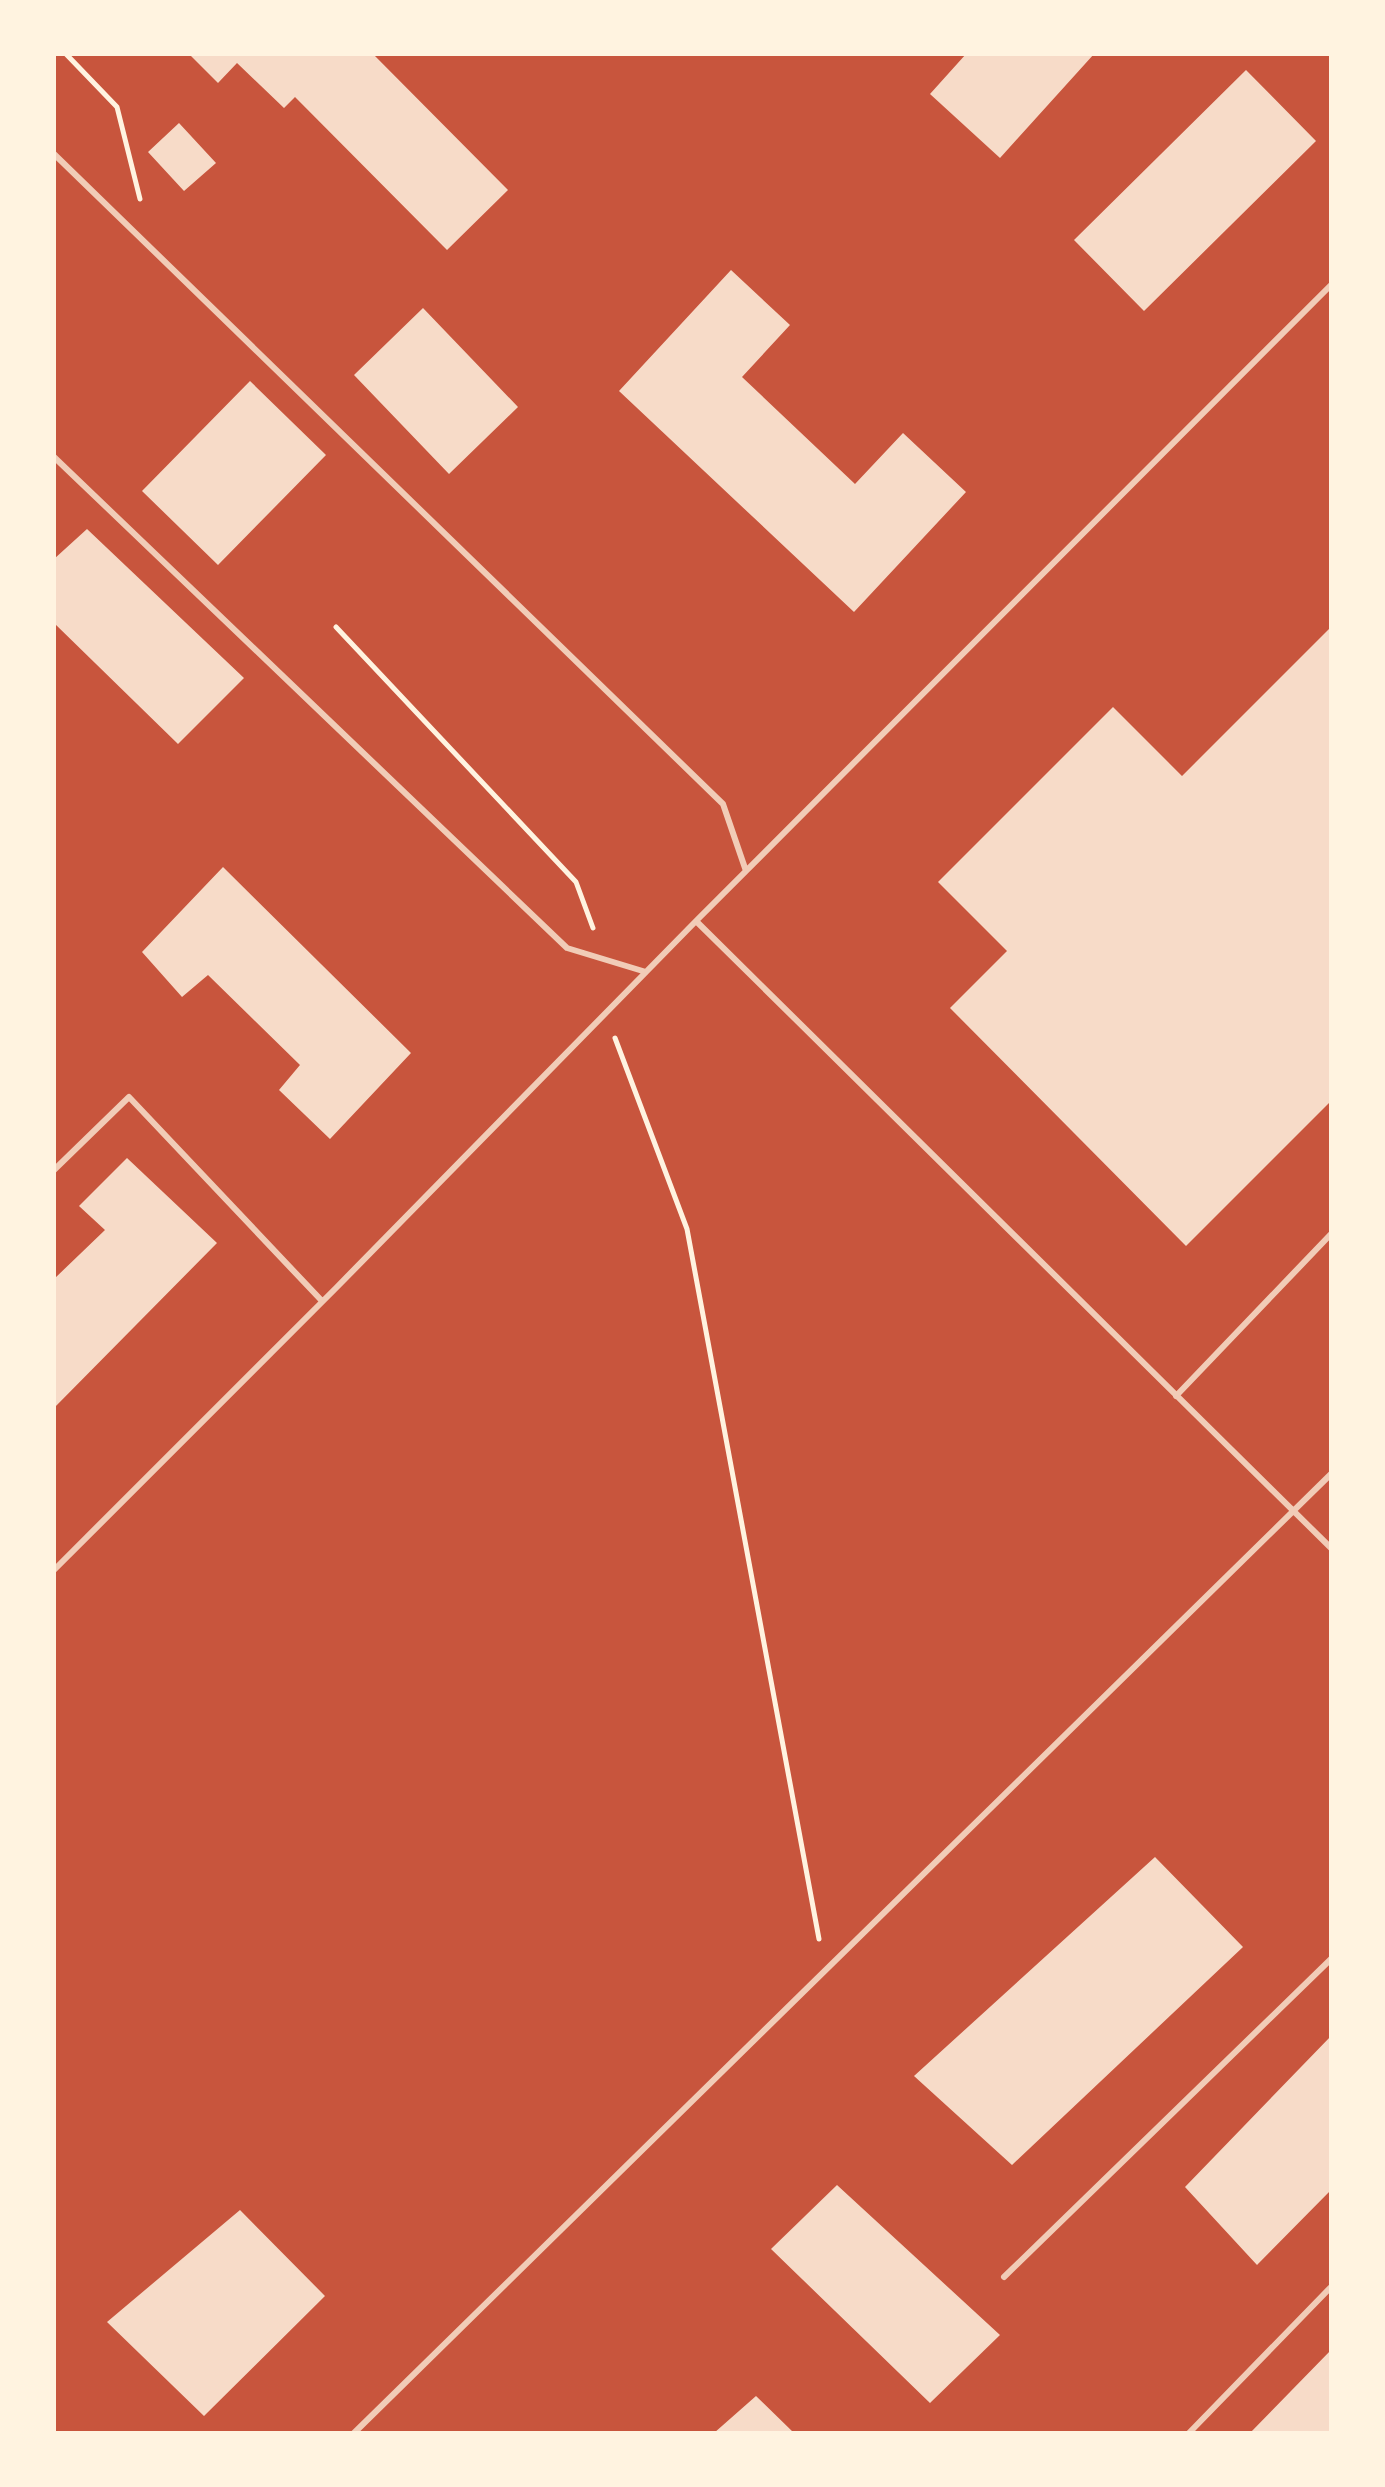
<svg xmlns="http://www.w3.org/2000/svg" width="1385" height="2487" font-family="'DM Sans',sans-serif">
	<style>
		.building { fill: #f7dbc8 }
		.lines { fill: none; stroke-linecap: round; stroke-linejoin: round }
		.path { stroke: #fff3e0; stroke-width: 5 }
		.service { stroke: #f1ccb7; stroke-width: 6 }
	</style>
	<rect width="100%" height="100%" fill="#c8553d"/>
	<path class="building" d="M189,54H373L508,190L447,250L295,97L284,108L237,63L218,83Z
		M966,54H1094L1000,158L930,94Z
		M1246,70L1316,141L1144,311L1074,240Z
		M179,123L216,163L184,191L148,152Z
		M731,270L790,325L742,377L855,484L903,433L966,492L854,612L619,391Z
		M423,308L518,407L449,474L354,375Z
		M250,381L326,455L218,565L142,491Z
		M87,529L244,678L178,744L54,623V559Z
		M1331,627V1101L1186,1246L950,1008L1007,951L938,882L1113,707L1182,776Z
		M223,867L411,1053L330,1139L279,1090L300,1065L208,975L182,997L142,952Z
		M127,1158L217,1243L54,1408V1279L105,1230L79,1206Z
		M1155,1857L1243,1947L1012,2165L914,2076Z
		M1331,2036V2190L1257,2265L1185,2187Z
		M837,2185L1000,2335L930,2403L771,2249Z
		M240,2210L325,2296L204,2416L107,2322Z
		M1331,2350V2433H1250Z
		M756,2396L794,2433H714Z"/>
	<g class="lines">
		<path class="path" d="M66,54L117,107L140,199
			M336,627L576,882L593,928
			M615,1038L687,1229L819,1939"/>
		<path class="service" d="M54,154L723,804L746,871
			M54,457L567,948L646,972
			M696,921L1331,1548
			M54,1170L129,1097L322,1301
			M1176,1396L1331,1234
			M54,1570L336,1288L696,921L1331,285
			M1004,2277L1331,1959
			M354,2433L1331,1474
			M1189,2433L1331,2287"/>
	</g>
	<rect width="1385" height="2487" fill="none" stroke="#fff3e0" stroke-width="112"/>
</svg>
